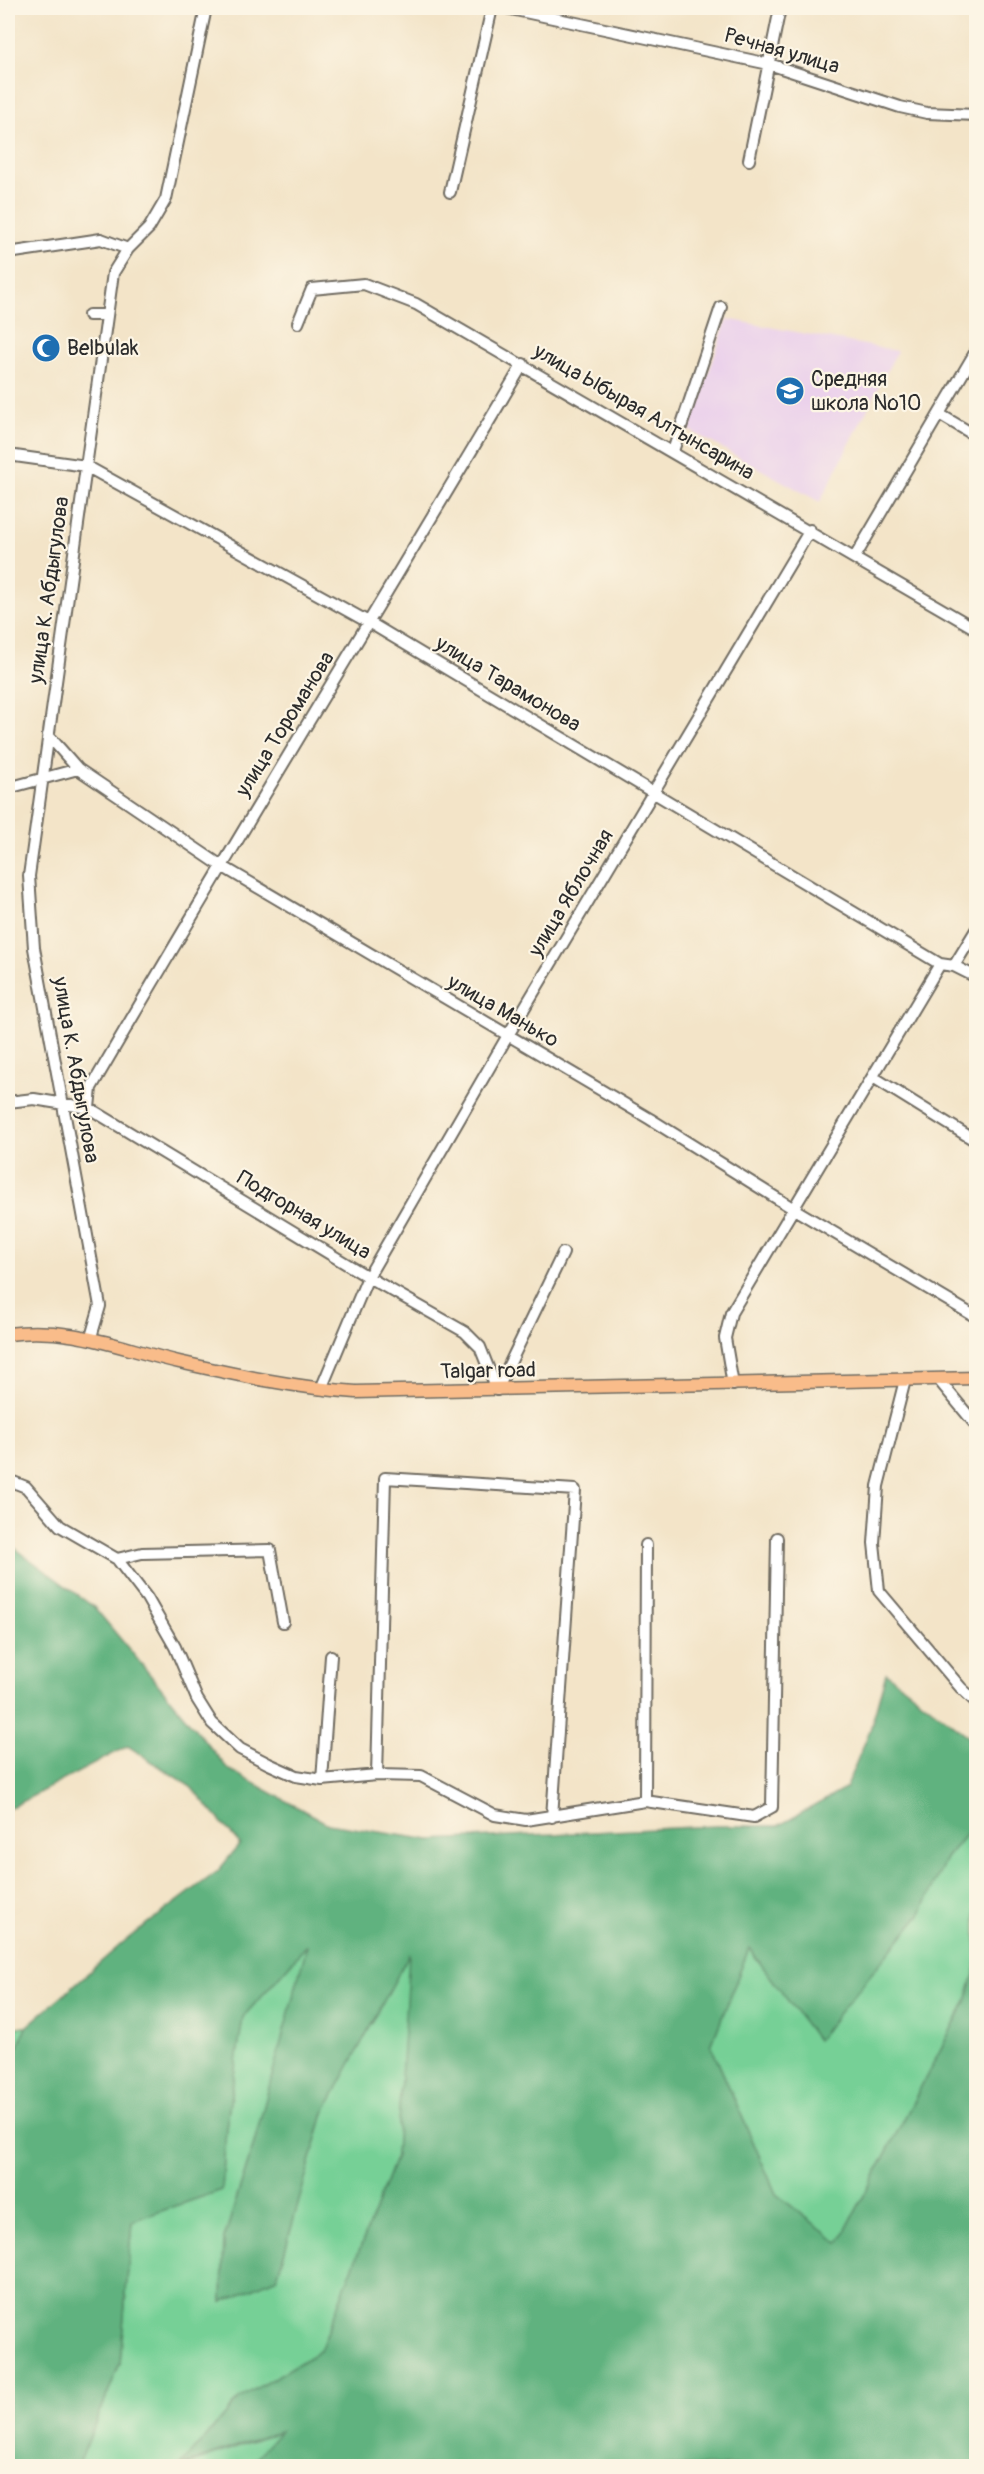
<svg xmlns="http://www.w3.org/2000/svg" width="984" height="2474" font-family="Pangolin,sans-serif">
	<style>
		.built { fill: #ebd1eb }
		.green { fill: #76d096; stroke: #507e60; stroke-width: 1.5 }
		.forest { fill: #60b27f; stroke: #466e55; stroke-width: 1.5 }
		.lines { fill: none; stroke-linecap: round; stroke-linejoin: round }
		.minor-casing { stroke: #716c62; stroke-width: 14 }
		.major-casing { stroke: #716c62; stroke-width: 15 }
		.minor { stroke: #fff; stroke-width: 10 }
		.major { stroke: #f9bc8a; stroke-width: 12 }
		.labels { text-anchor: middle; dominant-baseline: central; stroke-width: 4.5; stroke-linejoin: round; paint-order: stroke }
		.street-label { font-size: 21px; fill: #2b2b2b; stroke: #fcf5e5 }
		.poi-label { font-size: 21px; fill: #2b2b2b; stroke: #fcf5e5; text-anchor: start }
	</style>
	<rect width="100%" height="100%" fill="#fcf5e5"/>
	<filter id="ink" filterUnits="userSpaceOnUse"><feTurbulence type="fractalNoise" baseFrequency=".0167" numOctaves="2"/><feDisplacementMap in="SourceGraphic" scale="12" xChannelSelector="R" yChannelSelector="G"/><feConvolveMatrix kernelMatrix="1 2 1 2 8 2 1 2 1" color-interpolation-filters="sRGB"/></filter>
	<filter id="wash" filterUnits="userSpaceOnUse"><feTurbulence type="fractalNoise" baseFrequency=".008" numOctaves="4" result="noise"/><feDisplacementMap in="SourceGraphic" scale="24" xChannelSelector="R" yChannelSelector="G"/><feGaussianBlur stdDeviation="1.35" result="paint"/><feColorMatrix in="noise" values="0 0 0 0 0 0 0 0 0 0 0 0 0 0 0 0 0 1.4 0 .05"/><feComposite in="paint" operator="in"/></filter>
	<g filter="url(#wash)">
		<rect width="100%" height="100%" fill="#f3e4c8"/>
		<path class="built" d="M727,319L897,351L820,502L689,430Z"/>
		<path class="green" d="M976,1822V1968L966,2001L839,2243L776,2194L711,2046L749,1948L817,2039L921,1913L946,1858Z
			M308,1944L253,2147L224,2239L222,2302L277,2278L324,2113L410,1952L396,2156L320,2351L240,2398L180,2466H78L120,2363L132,2221L222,2190L226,2127L243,2017Z
			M8,2027H26L8,2074Z
			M281,2431L249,2466H184Z"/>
		<path class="forest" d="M8,1543L95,1608L228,1769L328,1824L430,1840L715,1826H778L845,1789L870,1730L886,1673L968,1736L976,1793V1822L946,1858L921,1913L817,2040L749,1948L711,2046L776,2194L839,2243L966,2001L976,1968V2466H249L280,2431L180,2466L240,2398L320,2351L396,2156L409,1954L324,2113L277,2278L222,2302L224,2239L253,2147L307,1945L243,2017L226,2127L222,2190L132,2221L120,2363L78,2466H8V2074L26,2027L126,1940L218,1871L240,1844L191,1787L128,1746L8,1809Z"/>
	</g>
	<g filter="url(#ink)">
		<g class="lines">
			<g class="minor-casing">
				<path id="minor" d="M506,8L769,64L900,107L927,113L976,115
					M749,160L780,8
					M450,192L492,8
					M8,253L101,239L128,249
					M89,315H107
					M298,323L312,289L364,284L416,304L976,629
					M939,414L976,436
					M673,451L721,307
					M8,455L86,466L370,623L940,964L954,966L976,977
					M855,557L976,351
					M48,735L78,769
					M8,788L78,769L220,865L650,1119L794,1209L976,1317
					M954,966L976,930
					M873,1077L976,1141
					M8,1102L34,1099L89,1108L368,1277L465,1332L480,1347L497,1390
					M89,1108L91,1088C232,845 380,606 523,364
					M91,1337L100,1306L34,948L29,876L113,273L128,249L149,228L166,199L206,8
					M938,1379L976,1425
					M905,1380L878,1486L874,1543L879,1591L961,1688L976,1702
					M733,1385L725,1338L731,1313L940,964
					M321,1389L368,1277L507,1037L810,530
					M497,1390L563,1253
					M8,1480L26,1487L60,1526L117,1559L147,1598L175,1647L197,1699L212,1723L240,1749L269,1764L296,1776L322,1780L377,1775L421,1776L495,1815L526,1820L645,1801L646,1545
					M117,1559L142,1553L270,1550L283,1622
					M377,1775L385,1478L575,1490L552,1817
					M322,1780L331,1656
					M645,1801L754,1817L772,1807L777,1538"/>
			</g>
			<g class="major-casing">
				<path id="major" d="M8,1334C73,1326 118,1348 179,1362C237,1375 297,1388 356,1392L976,1378"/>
			</g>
			<use href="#minor" class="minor"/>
			<use href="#major" class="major"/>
		</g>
	</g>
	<defs>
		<g id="mosque-disc" transform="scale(1.5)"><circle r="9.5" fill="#1f6fb2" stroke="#fcf5e5"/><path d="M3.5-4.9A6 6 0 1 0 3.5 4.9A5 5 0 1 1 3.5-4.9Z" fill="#fff"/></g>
		<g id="school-disc" transform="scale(1.5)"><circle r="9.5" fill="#1f6fb2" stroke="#fcf5e5"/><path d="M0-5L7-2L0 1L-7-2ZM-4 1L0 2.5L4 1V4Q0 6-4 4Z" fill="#fff"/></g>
	</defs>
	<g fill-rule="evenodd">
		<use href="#mosque-disc" x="46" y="348"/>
		<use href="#school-disc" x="790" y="391"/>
	</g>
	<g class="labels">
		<g class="street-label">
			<text transform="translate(782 51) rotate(16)">Речная улица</text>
			<text transform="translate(644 412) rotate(30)">улица Ыбырая Алтынсарина</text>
			<text transform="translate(49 590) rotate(-82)">улица К. Абдыгулова</text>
			<text transform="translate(508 684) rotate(31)">улица Тарамонова</text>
			<text transform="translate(285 724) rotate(-58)">улица Тороманова</text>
			<text transform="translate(571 893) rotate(-59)">улица Яблочная</text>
			<text transform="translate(503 1011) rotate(30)">улица Манько</text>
			<text transform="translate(76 1070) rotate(80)">улица К. Абдыгулова</text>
			<text transform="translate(304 1215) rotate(31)">Подгорная улица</text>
			<text transform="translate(488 1371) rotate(-1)">Talgar road</text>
		</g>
		<g class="poi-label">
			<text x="67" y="348">Belbulak</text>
			<text x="811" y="379">Средняя<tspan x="811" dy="24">школа №10</tspan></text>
		</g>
	</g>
	<rect width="984" height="2474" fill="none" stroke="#fcf5e5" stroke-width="30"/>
</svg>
